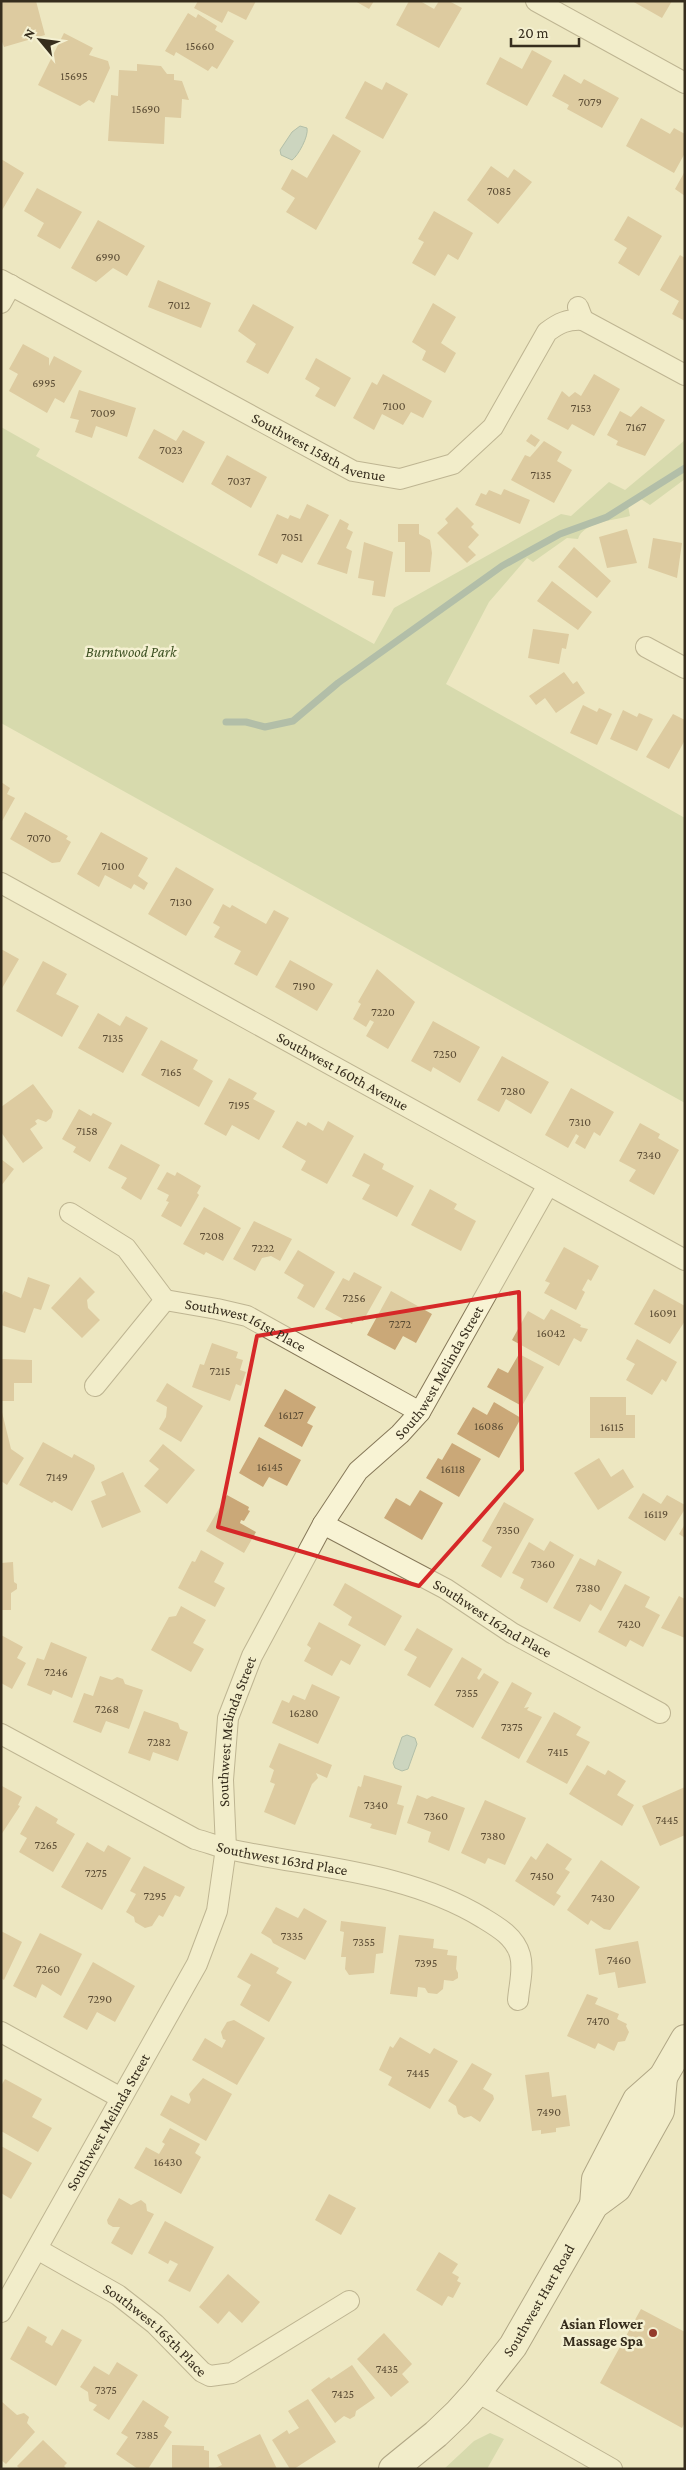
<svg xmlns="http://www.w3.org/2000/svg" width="686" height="2470" font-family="'Crimson Pro',serif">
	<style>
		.green { fill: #bcca96 }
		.water { fill: #a4bfbc; stroke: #6b8d8a }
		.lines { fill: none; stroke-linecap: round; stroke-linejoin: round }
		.stream { stroke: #6b8d8a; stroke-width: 7 }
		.building { fill: #caa878 }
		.street-casing { stroke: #867859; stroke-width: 22 }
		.secondary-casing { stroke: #68593d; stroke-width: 30 }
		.street { stroke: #f8f3d4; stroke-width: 20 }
		.secondary { stroke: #f8f3d4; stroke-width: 28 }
		.marked { fill: none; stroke: #d62828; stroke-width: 4; stroke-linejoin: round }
		.poi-dot { fill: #943b2b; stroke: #f4f0d1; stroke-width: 2 }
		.labels { text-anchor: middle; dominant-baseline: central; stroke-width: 5; stroke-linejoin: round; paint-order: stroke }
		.number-label { font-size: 12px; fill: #5b4c34 }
		.street-label { font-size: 15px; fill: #362d1d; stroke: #f4f0d1 }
		.park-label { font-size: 15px; font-style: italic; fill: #3f5224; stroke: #f4f0d1 }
		.poi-label { font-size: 15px; font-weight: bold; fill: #362d1d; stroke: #f4f0d1; text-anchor: end }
	</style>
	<rect width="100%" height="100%" fill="#ede7c1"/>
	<path class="green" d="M1,427L40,449L36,456L374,644L394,608L561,514L571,516L609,482L625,490L685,440V479L650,505L641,499L628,506L630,516C615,520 583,522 578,539L567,538L533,562L527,558L489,602L446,684L685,818V1103L1,723Z
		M490,2433L504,2439L487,2469H444L474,2441Z"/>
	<path class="water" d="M300,126L307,128C309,136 298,156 292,160L281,155L280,150L292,132Z
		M407,1735L415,1738L417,1744L408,1769L402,1771L395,1768L393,1763L402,1737Z"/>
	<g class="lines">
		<path class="stream" d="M226,722H246L265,727L293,721L338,683L502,566L560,534L607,517L685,468"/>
	</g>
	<path class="building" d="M1,1H36L45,35L4,47L1,39Z
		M198,1H256L246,20L228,11L222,23L194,8Z
		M355,1H374L369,9Z
		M409,1H420L434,9L439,1H449L462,8L439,48L396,25Z
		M632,1H672L662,18Z
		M188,13L196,18L198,14L217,26L215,30L234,41L217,69L212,66L208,71L176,52L174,56L165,51Z
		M64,33L93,48L89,55L108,61L110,68L94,103L89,100L80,106L38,85Z
		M532,50L552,61L527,106L486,84L500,57L522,69Z
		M137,64L161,66L167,74H174V80L182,81L189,100L182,99L181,118L165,117L164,144L108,141L111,95L118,96L119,70L137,71Z
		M564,74L581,84L584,79L619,98L602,128L567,109L569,105L552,96Z
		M365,81L382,90L386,82L408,94L383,139L345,118Z
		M641,118L670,134L674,128L685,134V153L674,173L626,146Z
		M333,134L361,151L316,230L286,212L295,198L281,189L292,169L307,178Z
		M1,159L24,173L1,212Z
		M491,166L508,178L514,169L532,182L498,224L467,200Z
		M685,171V196L675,189Z
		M37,188L82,212L60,249L37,236L44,223L24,211Z
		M434,211L473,233L458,260L448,254L435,276L412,263L424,242L418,239Z
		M628,216L662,236L639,276L618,263L627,248L614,240Z
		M98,220L145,246L127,276L113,268L96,282L71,268Z
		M680,255L685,258V321L672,314L679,301L660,290Z
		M158,280L211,303L201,328L148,307Z
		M433,303L456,317L441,343L456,353L445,373L422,360L426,351L412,342Z
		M253,304L294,327L268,374L246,362L256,344L238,331Z
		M23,344L49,358V366L54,356L82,371L64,403L55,398L47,413L9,391L18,374L9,369Z
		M316,358L351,378L335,407L315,396L320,388L305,379Z
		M383,374L432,401L423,418L411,412L403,425L382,414L374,430L353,418L372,382L377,385Z
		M594,374L620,389L594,436L572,424L568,430L547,419L562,391L569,397L575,392L581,396Z
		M79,390L136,408L127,437L96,426L92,438L75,432L79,420L70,418Z
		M641,406L665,420L645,456L616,445L618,441L607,435L620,411L631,417Z
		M154,429L176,441L183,430L205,442L183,483L138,458Z
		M531,434L540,440L535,447L526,441Z
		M544,441L562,452L557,461L572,470L554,503L511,480L525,455L530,457Z
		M227,455L267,477L251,508L211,484Z
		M504,489L530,500L520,524L475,505L481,493L486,495L489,490L501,495Z
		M307,504L329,515L302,563L282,554L277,564L258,555L277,514L288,519L290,515L300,519Z
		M457,507L474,524L471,527L479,535L468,547L476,555L467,563L437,533L448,523L445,519Z
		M340,519L349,524L347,529L353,532L346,548L352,551L347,574L317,564Z
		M398,524H419V534L430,540L432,553L430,572H405V542H398Z
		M627,529L637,563L607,568L599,537Z
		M653,538L682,543L677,578L648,568Z
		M364,542L393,552L385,597L372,595L374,581L358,578Z
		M574,547L611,581L597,598L558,567Z
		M552,581L592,612L578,630L537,601Z
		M533,629L569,634L566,649L562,648L559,664L528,658Z
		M564,672L573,684L577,681L585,693L556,713L545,698L536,705L529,696Z
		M583,705L597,712L599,708L612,714L597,745L570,733Z
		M623,710L637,717L639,713L653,719L637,751L610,739Z
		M673,714L685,720V740L669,769L646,757Z
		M1,782L10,788L7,794L15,798L1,823Z
		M25,812L68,836L66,839L71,842L60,862L52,863L10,839Z
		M101,832L148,858L138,876L148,883L144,890L134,884L131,889L105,875L99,887L77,874Z
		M176,867L214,889L186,936L148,914Z
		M223,904L230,908L232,905L266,924L274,910L289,918L257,976L234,964L241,951L214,937L220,927L213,923Z
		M1,949L19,959L1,990Z
		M290,960L333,984L317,1011L275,987Z
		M43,961L67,974L56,994L79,1006L62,1037L16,1011Z
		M377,969L415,1002L388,1049L366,1036L374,1022L370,1020L366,1027L353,1019L361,1004L358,1002Z
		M98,1013L120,1026L126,1016L148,1028L123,1073L78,1048Z
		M433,1021L480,1047L460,1083L433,1067L431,1072L411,1061Z
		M161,1040L198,1060L193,1069L213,1081L199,1107L141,1075Z
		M502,1056L549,1082L531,1114L506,1099L499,1112L477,1100Z
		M229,1078L257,1093L253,1099L275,1111L259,1140L232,1125L226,1136L204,1124Z
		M33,1084L53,1111L51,1118L46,1122L38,1119L35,1121L37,1124L30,1129L43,1148L23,1163L1,1132V1107Z
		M571,1088L614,1112L600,1136L594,1132L585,1149L575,1143L579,1136L576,1134L568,1148L545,1135Z
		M79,1109L91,1116L93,1113L112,1123L90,1162L73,1152L76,1147L62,1139Z
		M297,1121L306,1126L308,1122L323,1131L328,1121L354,1136L327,1184L301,1170L306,1161L282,1147Z
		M640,1123L660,1134L658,1138L679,1150L654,1195L629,1181L636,1170L619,1161Z
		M121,1144L160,1165L141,1200L121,1188L127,1178L108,1168Z
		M364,1153L384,1164L382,1169L414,1186L397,1217L362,1199L370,1185L352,1176Z
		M1,1159L14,1169L1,1186Z
		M167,1172L175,1176L177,1172L201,1186L197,1193L199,1195L181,1227L161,1216L169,1202L166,1201L169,1195L157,1189Z
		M430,1189L457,1204L454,1209L476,1221L461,1251L411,1225Z
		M204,1207L241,1228L223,1261L206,1252L204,1255L183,1244Z
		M254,1221L292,1239L280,1261L271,1256L262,1258L255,1271L233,1259Z
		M564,1247L599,1266L591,1281L588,1279L582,1290L585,1292L576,1310L544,1293L550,1283L545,1281Z
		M298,1250L335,1272L314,1308L297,1298L304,1285L284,1273Z
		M354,1272L382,1287L363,1321L355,1317L352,1324L325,1309L343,1278L349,1281Z
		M28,1277L50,1285L41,1310L34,1308L25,1333L1,1325V1298L4,1291L21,1298Z
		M80,1277L95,1292L87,1300L88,1308L100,1320L82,1338L51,1308Z
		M654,1289L685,1306V1321L670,1344L634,1324Z
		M391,1291L432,1314L416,1343L403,1336L395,1350L367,1335Z
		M551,1309L581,1325L580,1327L588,1329L581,1342L574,1338L559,1366L512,1340L528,1311L544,1320Z
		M637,1339L677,1362L666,1382L662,1379L652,1395L626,1380L635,1364L626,1359Z
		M212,1343L238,1352L236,1358L243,1360L240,1370L246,1372L241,1386L236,1384L230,1401L192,1387L200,1364L204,1365Z
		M519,1354L544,1367L522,1406L487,1387L498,1368L508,1373Z
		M1,1359L32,1360V1383H14V1401H1Z
		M167,1383L203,1406L181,1442L159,1429L166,1417L167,1407L156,1401Z
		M285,1389L316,1407L307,1423L313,1426L302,1447L264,1426Z
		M590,1397H626V1415H635V1438H590Z
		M494,1402L521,1418L499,1458L457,1434L473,1407L487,1415Z
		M2,1412L11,1449L24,1458L7,1485L1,1481Z
		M259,1437L301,1460L287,1486L269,1477L263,1487L239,1473Z
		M43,1442L72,1458L74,1454L94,1465L95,1469L72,1511L54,1501L52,1503L19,1485Z
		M452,1443L481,1459L459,1497L426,1478L438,1458L442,1460Z
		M163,1444L195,1470L167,1504L144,1486L159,1469L149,1461Z
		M599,1458L611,1477L623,1469L634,1487L598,1510L574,1473Z
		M123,1472L141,1512L102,1528L91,1501L106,1495L101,1482Z
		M420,1490L443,1503L422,1540L384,1518L396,1498L410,1506Z
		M643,1493L661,1504L667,1495L685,1505V1509L665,1541L628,1518Z
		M227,1495L249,1507L248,1510L250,1511L244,1521L241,1520L240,1523L256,1532L244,1553L206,1531Z
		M504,1502L534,1519L501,1578L481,1566L492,1547L482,1541Z
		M685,1524V1538L679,1534Z
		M550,1541L574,1555L547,1603L520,1588L524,1579L512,1573L529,1542L544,1551Z
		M201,1550L224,1563L214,1582L225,1588L215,1607L178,1588L192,1561L195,1562Z
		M580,1558L595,1566L598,1559L622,1572L601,1611L590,1604L580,1622L553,1608Z
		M13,1562L14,1582L17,1584V1589L11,1593V1610H1V1563Z
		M345,1583L402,1616L385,1646L348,1625L352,1617L333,1605Z
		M625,1584L650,1597L645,1607L660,1615L643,1647L630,1640L626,1647L598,1632Z
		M679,1596L685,1599V1638L661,1628Z
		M181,1606L206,1620L193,1643L204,1649L191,1672L151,1650L169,1617L176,1616Z
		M319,1622L361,1645L350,1665L341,1660L332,1676L304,1661L311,1648L307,1645Z
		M417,1628L453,1649L430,1688L407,1675L417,1657L404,1650Z
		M1,1635L23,1647L17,1658L26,1663L12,1689L1,1683Z
		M51,1642L87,1657L72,1698L53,1690L51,1695L27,1685L37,1658L44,1660Z
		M462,1657L482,1669L477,1678L479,1680L484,1673L499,1682L473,1728L434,1705Z
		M100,1676L112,1680L117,1677L123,1679L125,1684L143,1690L129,1729L106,1721L101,1733L73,1722L84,1693L93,1696Z
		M512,1682L532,1693L524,1708L529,1707L527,1710L542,1717L519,1759L481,1738Z
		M312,1684L340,1697L318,1744L272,1723L282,1700L289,1703L293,1695L305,1700Z
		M144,1711L178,1723L180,1729L188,1732L178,1761L153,1752L150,1761L128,1753Z
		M554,1712L581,1727L576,1735L590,1742L567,1784L526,1762Z
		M279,1743L332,1765L327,1778L316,1773L318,1778L312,1784L295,1825L264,1812L275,1784L270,1782L274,1770L269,1767Z
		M587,1765L605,1775L608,1770L626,1781L617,1795L634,1805L622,1826L569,1794Z
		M364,1775L402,1786L397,1804L404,1806L396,1835L370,1828L372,1824L349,1817L358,1786L361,1787Z
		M2,1786L22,1797L18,1805L20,1806L1,1835Z
		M685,1787V1835L660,1846L642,1806Z
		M417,1795L427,1799L432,1796L465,1808L449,1851L428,1842L431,1832L407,1823Z
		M485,1800L526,1818L505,1865L488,1858L485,1864L461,1853Z
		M36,1806L58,1819L56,1823L75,1834L53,1872L19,1852L27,1838L20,1834Z
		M87,1842L104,1852L108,1845L131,1858L102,1910L61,1887Z
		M547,1843L572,1859L565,1869L570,1872L556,1893L561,1896L554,1906L515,1881L531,1856L536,1860Z
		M601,1860L640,1887L610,1930L604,1929L591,1920L588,1925L567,1910Z
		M144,1866L185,1887L180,1897L175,1895L163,1917L159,1915L152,1926L145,1928L135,1922L134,1917L126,1912L136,1894L130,1891Z
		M276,1907L298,1918L304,1908L327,1921L305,1960L273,1943L271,1939L261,1933Z
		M341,1921L386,1927L383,1953L376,1954L374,1973L349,1975L345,1969L346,1957H341L344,1932L340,1931Z
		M1,1931L22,1942L4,1980L1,1978Z
		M40,1933L82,1954L61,1996L42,1984L36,1998L13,1986Z
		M399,1935L434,1939L433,1948L448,1950L447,1955L457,1956L456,1969L458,1973V1978L453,1981L444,1980L443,1989L437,1994L428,1993L425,1988L418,1987L417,1997L390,1994Z
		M638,1941L646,1983L618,1988L615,1972L599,1975L595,1949Z
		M251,1953L279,1968L276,1973L292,1982L269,2022L240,2005L251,1985L237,1977Z
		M93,1962L135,1986L115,2022L97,2012L87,2030L63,2017Z
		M587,1994L598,1998L595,2004L619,2014L617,2019L627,2024L626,2026L629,2032L625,2041L618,2042L614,2051L598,2043L595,2049L567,2036Z
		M234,2020L265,2038L237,2085L192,2060L205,2038L222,2048L226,2040L223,2039L221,2032L227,2022Z
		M400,2037L430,2054L434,2048L458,2061L430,2109L388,2085L392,2077L379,2070L390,2046L393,2048Z
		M472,2063L492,2074L483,2089L493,2095L494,2099L480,2122L471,2116L464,2118L458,2114L456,2106L448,2101Z
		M549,2072L552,2097L566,2095L570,2126L556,2128V2132L541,2134V2130L532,2131L525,2075Z
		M203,2078L232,2094L206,2141L160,2115L171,2095L189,2104L191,2100L189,2094Z
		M5,2079L42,2099L32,2117L52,2128L38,2152L1,2131V2086Z
		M170,2128L200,2144L195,2153L201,2157L181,2194L134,2168L146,2147L159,2154L165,2144L162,2142Z
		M1,2146L32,2163L11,2199L1,2193Z
		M329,2194L356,2208L341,2235L315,2220Z
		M119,2198L131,2205L141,2200L146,2204L147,2211L154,2214L132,2255L111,2243L120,2227H113L108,2224L107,2220Z
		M165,2221L214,2247L190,2292L168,2281L178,2264L170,2260L168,2264L148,2253Z
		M439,2252L458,2264L452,2273L459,2277L457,2281L461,2283L453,2298L448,2296L442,2306L416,2290Z
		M228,2274L260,2302L242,2323L229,2311L218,2324L199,2307Z
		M641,2309L685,2332V2422L682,2428L600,2383Z
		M28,2326L47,2337L45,2342L52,2346L62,2329L82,2340L56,2386L10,2359Z
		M384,2333L412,2364L402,2374L409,2382L391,2397L357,2359Z
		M117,2362L138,2375L109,2420L93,2410L97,2405L89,2401L88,2392L80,2387L94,2366L109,2375Z
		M352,2365L375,2398L356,2411L355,2416L350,2419L344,2416L335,2423L311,2390L329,2377L331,2379Z
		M308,2399L336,2442L294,2469H290L272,2440L287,2430L289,2434L299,2428L288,2411Z
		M143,2400L169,2417L164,2426L172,2432L148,2469H138L116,2454L128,2437L121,2433Z
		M1,2401L17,2415L24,2413L29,2417L27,2423L35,2432L6,2464L1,2460Z
		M260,2434L277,2469H213L222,2465L217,2455Z
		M43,2440L67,2463L64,2466L67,2469H20L17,2466Z
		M172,2445L204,2446V2450L209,2451V2469H172Z"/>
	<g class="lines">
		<g class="street-casing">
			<g id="street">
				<path d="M536,1L685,83"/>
				<path id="s1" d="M1,280L353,471L400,479L453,464L493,427L547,332C559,323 567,319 583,320L578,307"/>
				<path d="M1,303L11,285"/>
				<path d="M583,320L685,375"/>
				<path d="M646,647L685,668"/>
				<path id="s2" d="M1,883L685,1260"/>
				<path d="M70,1213L126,1248L165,1300"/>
				<path id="s3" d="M165,1300L217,1309L247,1316L420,1412"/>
				<path d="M95,1386L165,1300"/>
				<path id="s4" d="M323,1524L446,1589L512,1633L660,1713"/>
				<path id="s5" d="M1,1734L195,1839C206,1842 217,1846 228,1849C314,1868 406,1871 483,1918C498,1927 515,1937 520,1955C524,1969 519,1986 518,2000"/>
				<path d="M1,2032L121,2098"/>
				<path id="s6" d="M37,2249L118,2295L155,2324L202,2372L210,2376L232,2373L349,2301"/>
				<path id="s7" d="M1,2312L197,1964L217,1911L226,1848L223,1780L228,1718L252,1656L323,1524L358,1471L400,1434L420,1412L548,1185"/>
				<path d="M477,2392L612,2469"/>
			</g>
		</g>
		<g class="secondary-casing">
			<g id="secondary">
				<path d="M594,2205L596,2179L637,2100L663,2077L685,2039"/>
				<path id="s8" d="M393,2469L436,2434L458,2413L477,2392L513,2346L594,2205L617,2188L660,2111L663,2077"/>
			</g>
		</g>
		<use href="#street" class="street"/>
		<use href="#secondary" class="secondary"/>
	</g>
	<path d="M0 0H686V2470H0ZM519,1292L522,1470L419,1586L218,1527L257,1336Z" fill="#ede7c1" fill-opacity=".55" fill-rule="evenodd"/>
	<path class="marked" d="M519,1292L522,1470L419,1586L218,1527L257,1336Z"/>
	<circle class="poi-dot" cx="653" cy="2333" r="5"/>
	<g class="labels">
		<g class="number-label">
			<text x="200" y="46">15660</text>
			<text x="74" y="76">15695</text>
			<text x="590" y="102">7079</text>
			<text x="146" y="109">15690</text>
			<text x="499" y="191">7085</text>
			<text x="108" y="257">6990</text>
			<text x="179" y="305">7012</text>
			<text x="44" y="383">6995</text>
			<text x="394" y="406">7100</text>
			<text x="581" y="408">7153</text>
			<text x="103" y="413">7009</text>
			<text x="636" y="427">7167</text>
			<text x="171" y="450">7023</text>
			<text x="541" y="475">7135</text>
			<text x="239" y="481">7037</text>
			<text x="292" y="537">7051</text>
			<text x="39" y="838">7070</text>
			<text x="113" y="866">7100</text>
			<text x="181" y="902">7130</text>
			<text x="304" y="986">7190</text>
			<text x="383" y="1012">7220</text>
			<text x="113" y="1038">7135</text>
			<text x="445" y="1054">7250</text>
			<text x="171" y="1072">7165</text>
			<text x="513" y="1091">7280</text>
			<text x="239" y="1105">7195</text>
			<text x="580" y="1122">7310</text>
			<text x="87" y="1131">7158</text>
			<text x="649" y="1155">7340</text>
			<text x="212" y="1236">7208</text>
			<text x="263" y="1248">7222</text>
			<text x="354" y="1298">7256</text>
			<text x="663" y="1313">16091</text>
			<text x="400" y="1324">7272</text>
			<text x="551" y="1333">16042</text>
			<text x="220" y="1371">7215</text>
			<text x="291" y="1415">16127</text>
			<text x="489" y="1426">16086</text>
			<text x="612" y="1427">16115</text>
			<text x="270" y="1467">16145</text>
			<text x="453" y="1469">16118</text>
			<text x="57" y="1477">7149</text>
			<text x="656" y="1514">16119</text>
			<text x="508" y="1530">7350</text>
			<text x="543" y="1564">7360</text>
			<text x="588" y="1588">7380</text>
			<text x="629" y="1624">7420</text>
			<text x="56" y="1672">7246</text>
			<text x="467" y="1693">7355</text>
			<text x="107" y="1709">7268</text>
			<text x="304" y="1713">16280</text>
			<text x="512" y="1727">7375</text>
			<text x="159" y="1742">7282</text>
			<text x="558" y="1752">7415</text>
			<text x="376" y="1805">7340</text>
			<text x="436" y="1816">7360</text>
			<text x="667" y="1820">7445</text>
			<text x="493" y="1836">7380</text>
			<text x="46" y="1845">7265</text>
			<text x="96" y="1873">7275</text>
			<text x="542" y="1876">7450</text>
			<text x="155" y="1896">7295</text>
			<text x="603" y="1898">7430</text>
			<text x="292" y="1936">7335</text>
			<text x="364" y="1942">7355</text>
			<text x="619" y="1960">7460</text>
			<text x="426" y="1963">7395</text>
			<text x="48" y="1969">7260</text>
			<text x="100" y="1999">7290</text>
			<text x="598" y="2021">7470</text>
			<text x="418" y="2073">7445</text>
			<text x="549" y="2112">7490</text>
			<text x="168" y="2162">16430</text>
			<text x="387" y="2369">7435</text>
			<text x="106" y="2390">7375</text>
			<text x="343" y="2394">7425</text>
			<text x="147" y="2435">7385</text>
		</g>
		<g class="street-label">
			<text stroke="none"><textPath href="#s1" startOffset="360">Southwest 158th Avenue</textPath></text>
			<text stroke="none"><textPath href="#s2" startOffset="390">Southwest 160th Avenue</textPath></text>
			<text stroke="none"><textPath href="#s3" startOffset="85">Southwest 161st Place</textPath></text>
			<text stroke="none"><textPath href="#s7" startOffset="1059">Southwest Melinda Street</textPath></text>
			<text stroke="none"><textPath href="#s4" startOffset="194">Southwest 162nd Place</textPath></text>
			<text stroke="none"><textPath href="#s7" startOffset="638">Southwest Melinda Street</textPath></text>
			<text stroke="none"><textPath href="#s5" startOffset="310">Southwest 163rd Place</textPath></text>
			<text stroke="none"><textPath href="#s7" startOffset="218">Southwest Melinda Street</textPath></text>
			<text stroke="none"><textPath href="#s8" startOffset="225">Southwest Hart Road</textPath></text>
			<text stroke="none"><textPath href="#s6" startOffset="144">Southwest 165th Place</textPath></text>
		</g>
		<g class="park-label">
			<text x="131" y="652">Burntwood Park</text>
		</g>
		<g class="poi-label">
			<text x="643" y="2324">Asian Flower<tspan x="643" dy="17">Massage Spa</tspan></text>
		</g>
	</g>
	<rect width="686" height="2470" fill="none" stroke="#362d1d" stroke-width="5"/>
	<g transform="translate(40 40) rotate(299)" stroke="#f4f0d1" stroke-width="4" paint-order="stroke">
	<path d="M0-4L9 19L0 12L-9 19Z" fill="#362d1d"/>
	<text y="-8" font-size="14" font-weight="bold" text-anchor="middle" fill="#362d1d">N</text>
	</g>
	<path d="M511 38v8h68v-8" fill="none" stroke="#362d1d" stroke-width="2.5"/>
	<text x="518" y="38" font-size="15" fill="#362d1d" stroke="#f4f0d1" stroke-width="4" paint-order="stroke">20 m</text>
</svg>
